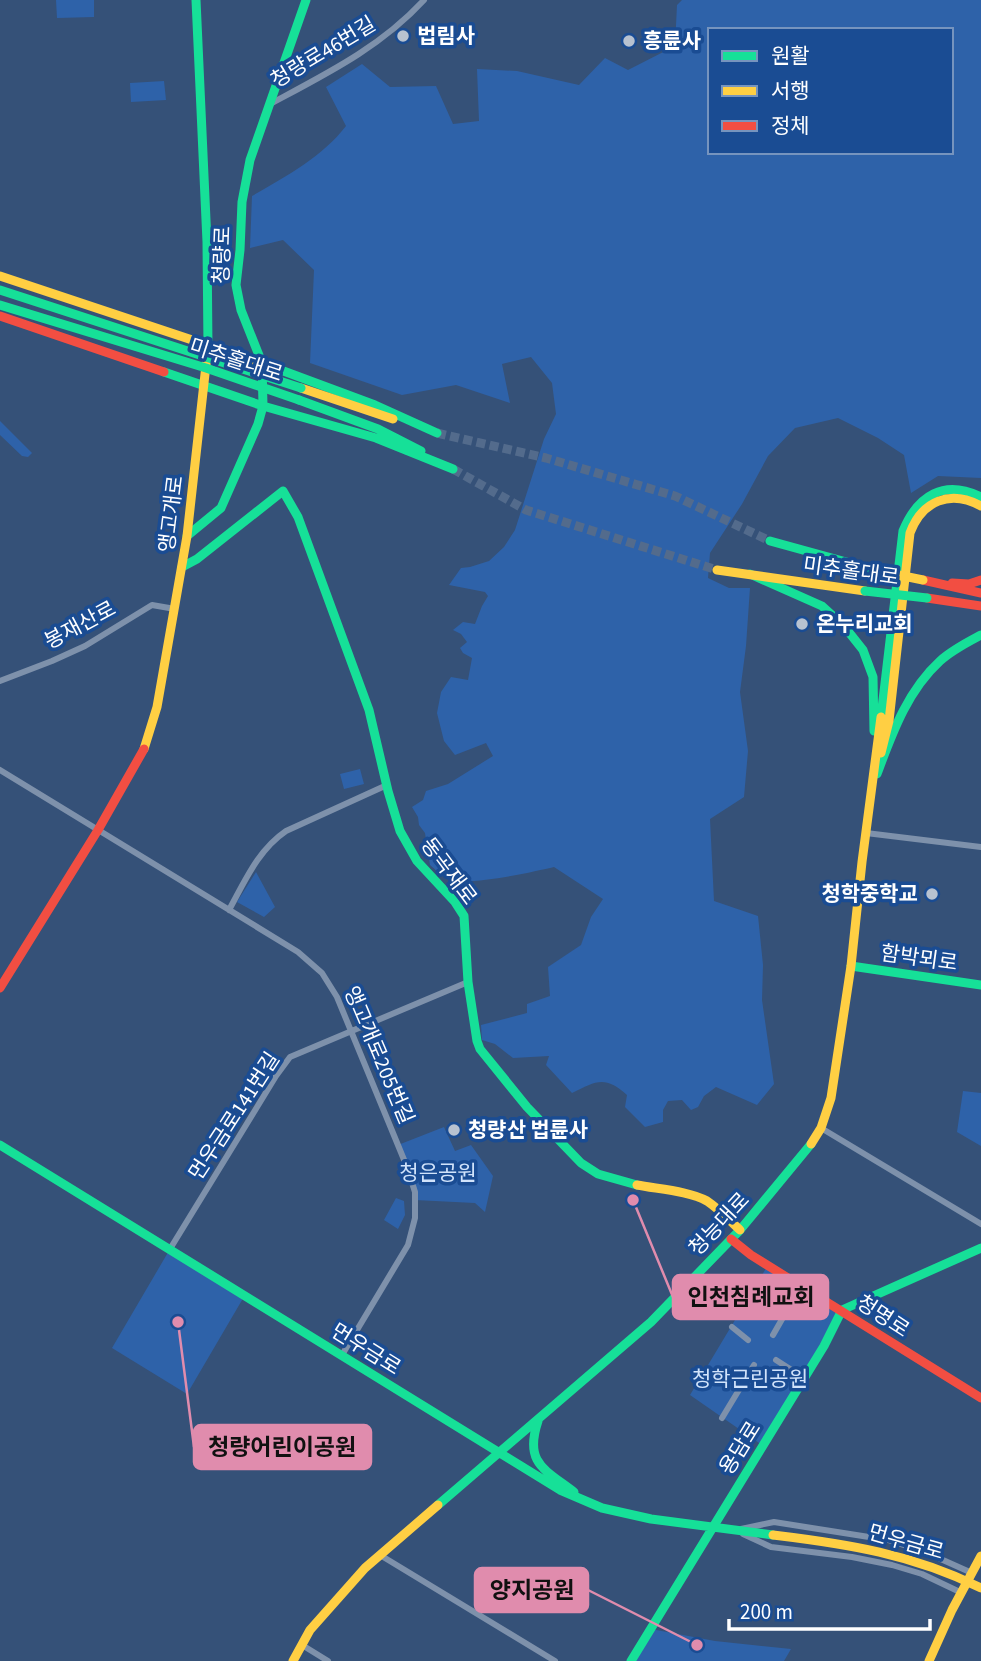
<svg xmlns="http://www.w3.org/2000/svg" width="981" height="1661" font-family="'Source Sans 3','Noto Sans KR',sans-serif">
	<style>
		.green { fill: #2e62a9; fill-rule: evenodd }
		.lines { fill: none; stroke-linecap: round; stroke-linejoin: round }
		.secondary-tunnel { stroke: #536b8c; stroke-width: 9; stroke-dasharray: 9 4.5; stroke-linecap: butt }
		.street { stroke: #7e91ab; stroke-width: 6 }
		.fast { stroke: #16e098; stroke-width: 9 }
		.slow { stroke: #ffcf43; stroke-width: 9 }
		.jam { stroke: #f24e42; stroke-width: 9 }
		.fast-bridge { stroke: #16e098; stroke-width: 9 }
		.slow-bridge { stroke: #ffcf43; stroke-width: 9 }
		.poi-dot { fill: #b8c2d0; stroke: #1a4c93; stroke-width: 2.5 }
		.labels { text-anchor: middle; dominant-baseline: central; stroke-width: 7; stroke-linejoin: round; paint-order: stroke }
		.poi-label { font-size: 21px; font-weight: bold; fill: #fff; stroke: #1a4c93; text-anchor: start }
		.street-label { font-size: 21px; fill: #fff; stroke: #1a4c93 }
		.park-label { font-size: 21px; fill: #d1e3fb; stroke: #1a4c93 }
		.leader { fill: none; stroke: #e08cad; stroke-width: 2.5 }
		.callout-dot { fill: #e08cad; stroke: #1a4c93; stroke-width: 2.5 }
		.callout { fill: #e08cad; stroke: #e08cad; stroke-width: 2.5 }
		.callout-label { font-size: 23px; text-anchor: middle; font-weight: bold; fill: #111 }
	</style>
	<rect width="100%" height="100%" fill="#355178"/>
	<path class="green" d="M56,0H94V17L57,18Z
		M682,0H981V478L938,476L911,493L904,455L878,438L838,418L795,428L768,456L742,504L710,553L708,578L729,588H750L746,646L740,692L748,751L744,797L710,819L714,901L758,916L763,965L762,1000L774,1084L757,1105L716,1087L704,1096L698,1107L691,1110L682,1100L668,1101L663,1110V1122L645,1127L625,1107L627,1095C605,1075 596,1081 572,1093L546,1065L549,1056L513,1058L495,1044L482,1040L481,1025L527,1013V1004L550,996L548,967L581,945L591,917L603,899L554,867C533,872 466,887 448,879C442,877 435,869 430,865L425,833L419,825L418,817L412,807L423,800L426,791L448,784L493,756L486,743L455,755L444,741L437,713L441,692L451,677L468,680L472,658L463,653L460,648L467,642L461,634L453,630L463,622L475,624L482,606L488,596L485,592L449,585L461,568L470,567L489,561L504,547L515,530L544,439L556,414L552,383L531,357L502,364L510,403L456,385L402,395L310,363L314,270L283,240L250,248L252,196C287,176 322,157 346,126L326,87L362,64L390,87L436,86L453,124L479,121L477,69L517,71L579,85L605,58L628,70L675,46L677,5ZM710,30H951V152H710Z
		M164,81L166,100L131,102L130,83Z
		M0,421L32,453L28,457L22,456L0,435Z
		M360,769L364,784L344,789L340,774Z
		M256,872L275,907L264,917L237,902Z
		M963,1091L981,1093V1146L957,1132Z
		M444,1127L455,1151L471,1145L493,1176L485,1212L475,1203L415,1200L398,1145Z
		M396,1198L404,1201L405,1215L398,1229L384,1220Z
		M170,1249L245,1295L187,1394L112,1348Z
		M768,1265L842,1310L762,1445L690,1395Z
		M651,1629L715,1641L791,1649L784,1661H631Z"/>
	<g class="lines">
		<path class="secondary-tunnel" d="M437,433L546,458L675,496L770,541
			M453,469L526,510L717,570"/>
		<path class="street" d="M270,104C326,74 381,47 424,0
			M0,681L52,661L85,646L152,605L175,609
			M0,770L298,952L322,973L337,997L407,1167L415,1192V1218L408,1245L342,1355
			M866,833L981,847
			M229,910C245,881 258,850 286,831L387,785
			M821,1128L981,1224
			M170,1249L276,1076L290,1057L468,982
			M732,1327L748,1340
			M773,1335L801,1286
			M776,1360L804,1378
			M722,1418L754,1365
			M741,1529L774,1522L888,1540L925,1552L972,1573
			M743,1534L771,1547L852,1557L892,1565L922,1574L962,1593
			M380,1555L555,1661
			M302,1645L328,1661"/>
		<path class="fast" d="M196,0L207,242L208,347
			M270,366L375,405L437,433
			M164,372L263,406L376,438L453,469
			M299,400L378,429L421,451
			M187,536L221,508L258,424L263,406L262,363L241,310L236,285L240,250L242,202L250,160L306,0
			M770,541L879,571
			M182,567L197,559L283,491L298,517L369,710L388,791L400,831L417,861L455,902L464,916L468,982L477,1041L480,1049L527,1107L581,1163L598,1174L637,1185
			M750,574L822,606L844,626L863,650L873,677L874,731
			M881,717L903,531C918,495 944,479 981,497
			M877,774C892,734 907,691 940,661C952,650 966,643 981,635
			M851,966L981,985
			M0,1145L560,1490L602,1508L651,1519L773,1535
			M538,1421C524,1463 544,1469 574,1492
			M438,1505L651,1322L740,1230L811,1144
			M631,1661L824,1346L842,1310L981,1248"/>
		<path class="slow" d="M0,276L270,366
			M301,388L393,419
			M717,570L865,591
			M144,749L157,707L187,536L208,347
			M881,753L889,721L910,533C922,501 950,489 981,506
			M811,1144L821,1128L831,1098L851,966L862,862L881,717
			M637,1185C657,1189 690,1191 707,1201C719,1209 729,1220 740,1230
			M293,1661L310,1630L365,1568L438,1505
			M929,1661L952,1610L981,1556"/>
		<path class="jam" d="M0,316L164,372
			M923,580L981,593
			M952,583L969,584L981,580
			M927,598L981,606
			M0,988L98,830L144,749
			M731,1239L751,1255L981,1398"/>
		<path class="fast-bridge" d="M0,290L301,388
			M0,305L206,368L299,400
			M865,591L927,598"/>
		<path class="slow-bridge" d="M879,571L923,580
			M773,1535C848,1544 912,1554 981,1588"/>
	</g>
	<g class="poi-dot">
		<circle cx="403" cy="36" r="7"/>
		<circle cx="629" cy="41" r="7"/>
		<circle cx="802" cy="624" r="7"/>
		<circle cx="932" cy="894" r="7"/>
		<circle cx="454" cy="1130" r="7"/>
	</g>
	<g class="labels">
		<g class="poi-label">
			<text x="417" y="36">법림사</text>
			<text x="643" y="41">흥륜사</text>
			<text x="816" y="624">온누리교회</text>
			<text x="918" y="894" text-anchor="end">청학중학교</text>
			<text x="468" y="1130">청량산 법륜사</text>
		</g>
		<g class="street-label">
			<text transform="translate(323 52) rotate(-31)">청량로46번길</text>
			<text transform="translate(222 255) rotate(-88)">청량로</text>
			<text transform="translate(236 360) rotate(18)">미추홀대로</text>
			<text transform="translate(171 514) rotate(-83)">앵고개로</text>
			<text transform="translate(851 571) rotate(8)">미추홀대로</text>
			<text transform="translate(80 625) rotate(-28)">봉재산로</text>
			<text transform="translate(449 871) rotate(53)">동곡재로</text>
			<text transform="translate(919 958) rotate(8)">함박뫼로</text>
			<text transform="translate(379 1055) rotate(67)">앵고개로205번길</text>
			<text transform="translate(234 1116) rotate(-57)">먼우금로141번길</text>
			<text transform="translate(719 1224) rotate(-47)">청능대로</text>
			<text transform="translate(883 1316) rotate(33)">청명로</text>
			<text transform="translate(366 1349) rotate(32)">먼우금로</text>
			<text transform="translate(740 1448) rotate(-58)">용담로</text>
			<text transform="translate(906 1542) rotate(16)">먼우금로</text>
		</g>
		<g class="park-label">
			<text x="438" y="1173">청은공원</text>
			<text x="750" y="1379">청학근린공원</text>
		</g>
	</g>
	<path class="leader" d="M633 1200L673 1297M178 1322L194 1447M697 1645L588 1590"/>
	<g class="callout-dot">
		<circle cx="633" cy="1200" r="7"/>
		<circle cx="178" cy="1322" r="7"/>
		<circle cx="697" cy="1645" r="7"/>
	</g>
	<g class="callout">
		<rect x="673" y="1275" width="155" height="44" rx="7"/>
		<rect x="194" y="1425" width="177" height="44" rx="7"/>
		<rect x="475" y="1568" width="113" height="44" rx="7"/>
	</g>
	<g class="callout-label">
		<text x="751" y="1305">인천침례교회</text>
		<text x="282" y="1455">청량어린이공원</text>
		<text x="532" y="1598">양지공원</text>
	</g>
	<rect x="708" y="28" width="245" height="126" fill="#1a4c93" stroke="#7694be" stroke-width="2"/>
	<rect x="722" y="51" width="35" height="10" fill="#16e098" stroke="#7694be" stroke-width="2"/>
	<text x="771" y="63" font-size="21" fill="#ffffff">원활</text>
	<rect x="722" y="86" width="35" height="10" fill="#ffcf43" stroke="#7694be" stroke-width="2"/>
	<text x="771" y="98" font-size="21" fill="#ffffff">서행</text>
	<rect x="722" y="121" width="35" height="10" fill="#f24e42" stroke="#7694be" stroke-width="2"/>
	<text x="771" y="133" font-size="21" fill="#ffffff">정체</text>
	<path d="M729 1619v10h201v-10" fill="none" stroke="#ffffff" stroke-width="3.5"/>
	<text x="740" y="1619" font-size="21" fill="#ffffff" stroke="#1a4c93" stroke-width="5" paint-order="stroke">200 m</text>
</svg>
